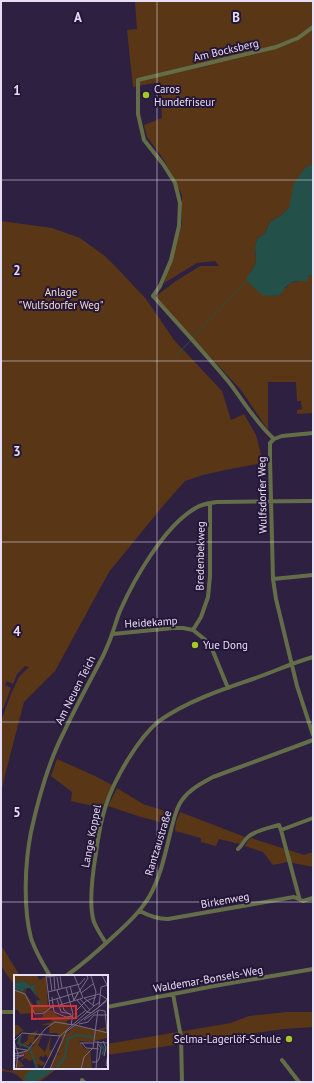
<svg xmlns="http://www.w3.org/2000/svg" width="314" height="1083" font-family="'PT Sans',sans-serif">
	<style>
		.green { fill: #593716 }
		.water { fill: #235049 }
		.lines { fill: none; stroke-linecap: round; stroke-linejoin: round }
		.stream { stroke: #235049; stroke-width: 1 }
		.street { stroke: #636e49; stroke-width: 4 }
		.grid { fill: none; stroke: #e6def4; stroke-width: 1; stroke-opacity: 0.55 }
		.poi-dot { fill: #a4c825; stroke: #251637; stroke-width: 1.5 }
		.labels { text-anchor: middle; dominant-baseline: central; stroke-width: 4; stroke-linejoin: round; paint-order: stroke }
		.street-label { font-size: 11px; fill: #e6def4; stroke: #251637 }
		.poi-label { font-size: 11px; fill: #e6def4; stroke: #251637; text-anchor: start }
		.park-label { font-size: 11px; fill: #f1ddcd; stroke: #251637 }
		.inset-river { fill: none; stroke: #235049; stroke-width: 2 }
		.inset-road { fill: none; stroke: #786c89; stroke-width: 1 }
		.view { fill: #d73132; fill-opacity: 0.15; stroke: #d73132; stroke-width: 2 }
		.inset-edge { fill: none; stroke: #e6def4; stroke-width: 2 }
		.grid-label { font-size: 13px; text-anchor: middle; font-weight: bold; fill: #e6def4; stroke: #251637; stroke-width: 4; stroke-linejoin: round; paint-order: stroke }
	</style>
	<rect width="100%" height="100%" fill="#2e2041"/>
	<path class="green" d="M135,1H313V164L306,167L303,172L289,208L281,215L270,222L265,233L257,239L255,247L256,261L254,267L250,273L270,295L278,296L284,288L287,287L290,283L299,281L310,275L311,276L313,273V413L297,414V410L302,409L301,401H297L296,382H268V430L241,390L155,297L176,281L200,266H219L215,261L197,263L164,283L182,224V195L164,160L147,137L144,125L162,118L160,82L133,87L127,30L137,29Z
		M1,221L52,228L80,238L105,256L114,265L146,299L174,340L222,391L231,420L244,414L256,435L263,463L225,470L203,475L185,481L162,507L109,572L55,671L24,702L5,775L1,793V721L11,694L19,677L29,667L25,666L17,674L13,684L7,681L3,690L6,685L11,688L3,709L1,708Z
		M57,759L95,776L112,785L102,808L71,801L72,792L51,776Z
		M117,788L143,804L171,813L168,824L141,817L108,806Z
		M180,812L245,837L240,844L219,839L216,846L201,842V838L175,831L176,822Z
		M251,838L304,855L313,852V867L288,862L273,865L263,852L245,846L247,842Z
		M1,945L20,976H15V986L1,966Z
		M287,1012H313V1027L283,1029L107,1055V1044L231,1023L249,1016Z
		M1,1068C7,1071 13,1072 19,1068H58L39,1082H24C17,1073 12,1072 1,1071Z"/>
	<path class="water" d="M313,164V273L311,276L309,275L307,282C301,281 295,280 290,284C288,285 286,287 284,288L283,292L278,296L262,295L247,281V277L254,267L256,261L255,247L257,239L265,233L270,222L281,215L289,208L294,183L306,167Z
		M36,1068H56C46,1075 40,1082 27,1082L24,1077L28,1072Z"/>
	<g class="lines">
		<path class="stream" d="M193,337L247,281
			M175,357L191,340"/>
		<path class="street" d="M274,439C255,422 243,400 228,381C204,352 178,324 153,296L160,286L171,260L179,226L180,203L175,183L163,164L144,140L138,114V80L276,47L298,38L313,27
			M274,439L270,443V459L273,579L276,599L297,686L313,735
			M274,439L282,436L313,433
			M273,579L313,575
			M193,630L201,617L208,597L210,576V503
			M113,634L173,628H183L193,630L208,642L212,649L228,688
			M281,830L299,897V899
			M238,849C242,846 244,840 248,837C256,830 269,828 279,825L281,830L313,818
			M140,911C149,916 158,919 168,919L294,897L303,901L313,898
			M106,943C102,937 97,929 94,922C88,904 93,871 96,853C98,837 101,820 106,805C114,780 138,738 159,721C187,701 221,690 253,679C273,672 292,663 313,657
			M50,976C43,964 35,951 31,938C23,908 25,862 31,832C38,800 49,761 64,732C76,706 90,681 103,656C106,649 110,641 112,634C115,626 117,618 120,611C134,579 164,527 194,509C201,504 209,503 217,502L313,501
			M66,976C83,964 99,950 115,935C127,924 140,912 149,897C160,878 165,855 170,834C173,823 175,809 182,800C190,789 202,783 213,777L313,740
			M173,994L181,1037L182,1082
			M107,1007L214,986L313,969
			M1,1012H15
			M282,1060L299,1082
			M82,1080L84,1082"/>
	</g>
	<path class="grid" d="M157,1V1082M1,180H313M1,361H313M1,542H313M1,722H313M1,902H313"/>
	<g class="poi-dot">
		<circle cx="146" cy="95" r="4"/>
		<circle cx="195" cy="645" r="4"/>
		<circle cx="289" cy="1039" r="4"/>
	</g>
	<g class="labels">
		<g class="street-label">
			<text transform="translate(226 50) rotate(-13)">Am Bocksberg</text>
			<text transform="translate(262 495) rotate(-91)">Wulfsdorfer Weg</text>
			<text transform="translate(200 556) rotate(-89)">Bredenbekweg</text>
			<text transform="translate(151 622) rotate(-4)">Heidekamp</text>
			<text transform="translate(75 690) rotate(-63)">Am Neuen Teich</text>
			<text transform="translate(91 836) rotate(-79)">Lange Koppel</text>
			<text transform="translate(158 843) rotate(-73)">Rantzaustraße</text>
			<text transform="translate(225 900) rotate(-10)">Birkenweg</text>
			<text transform="translate(208 979) rotate(-10)">Waldemar-Bonsels-Weg</text>
		</g>
		<g class="poi-label">
			<text x="154" y="89">Caros<tspan x="154" dy="13">Hundefriseur</tspan></text>
			<text x="203" y="645">Yue Dong</text>
			<text x="281" y="1039" text-anchor="end">Selma-Lagerlöf-Schule</text>
		</g>
		<g class="park-label">
			<text x="61" y="292">Anlage<tspan x="61" dy="13">"Wulfsdorfer Weg"</tspan></text>
		</g>
	</g>
	<g transform="translate(14 975)">
		<rect width="94" height="94" fill="#2e2041"/>
		<path d="M0,0H22L26,5L32,1L34,33L47,43H59L52,47L56,51L51,60L61,50L82,55L92,52H94L89,55L94,57V65L93,63L76,67L65,66L70,73L76,75L78,94H36L40,82L45,79L43,75L48,64L43,58H35L36,50H26L38,47L37,44L27,45L30,37L6,39L4,35H0V14L10,17L11,13L6,11L10,8L24,26L26,25L20,16V9L17,11L10,6L0,8ZM13,12L22,23L23,29L20,31L11,18ZM0,50H4L10,56L6,57L7,70L14,65V60L24,55L20,65L29,59L24,70L31,77L37,60L35,76L39,61L35,75H39L35,84L31,79L30,82L26,81L25,84L31,88L28,91L24,89L25,94L19,84L16,86L11,83L6,86L10,91L2,94L3,86H0V84L6,86L11,80L0,78L10,77L22,69L18,70L17,67L15,70L5,72L6,58L0,62Z" fill="#593716" fill-rule="evenodd"/>
		<path d="M10,6L17,11L21,9L20,15L29,34L25,32L22,27L25,25L16,13H11L9,17L0,14V8Z" fill="#235049"/>
		<path class="inset-river" d="M7,60L4,68L16,73M86,68L90,74L88,80M16,74L23,94M42,94L51,81L54,64L62,60L79,62"/>
		<path class="inset-road" d="M32,0L36,33M60,0L69,23M88,0L94,12M46,1L48,13M77,1L82,17L79,30M32,2L50,0M36,2L38,16M40,2L41,15M43,2L45,14M56,11L60,26M52,12L59,39L57,50M0,15L11,19L21,39L30,38L36,33L69,23M43,15L50,35L59,42M34,17L66,9L71,3M67,18L79,9M38,22L40,37L52,42L59,41M70,23L85,19L93,24M70,23L80,31L86,27M43,24L47,37L57,39M66,24L76,35M60,25L64,18L60,25M63,25L73,37L77,38L85,32L87,12L94,10M35,26L65,17L74,3L73,0M85,32L94,23M62,36L72,26L82,22M62,43L72,35M70,45L85,35L91,36L93,57M57,49L94,58M65,49L74,47L80,40H94M0,66L8,58L46,61M0,66L4,79L2,94M89,66L92,73L90,81M80,67L94,68M66,68H80M68,68L72,73L85,74M0,73L13,75M0,79L13,76L31,54L41,47L59,50M0,81L10,80L0,84M78,87H83L85,84L87,73L84,69M94,92L92,90L94,79M29,94L46,61L80,31M36,94L52,57L94,25M67,94L70,82L79,73L84,35M82,94L84,66"/>
		<path class="view" d="M18,31H62V43L18,44Z"/>
		<rect width="94" height="94" class="inset-edge"/>
	</g>
	<g class="grid-label">
		<text x="78" y="22">A</text>
		<text x="236" y="22">B</text>
		<text x="17" y="95">1</text>
		<text x="17" y="275">2</text>
		<text x="17" y="456">3</text>
		<text x="17" y="636">4</text>
		<text x="17" y="817">5</text>
	</g>
	<rect width="314" height="1083" fill="none" stroke="#e6def4" stroke-width="4"/>
</svg>
